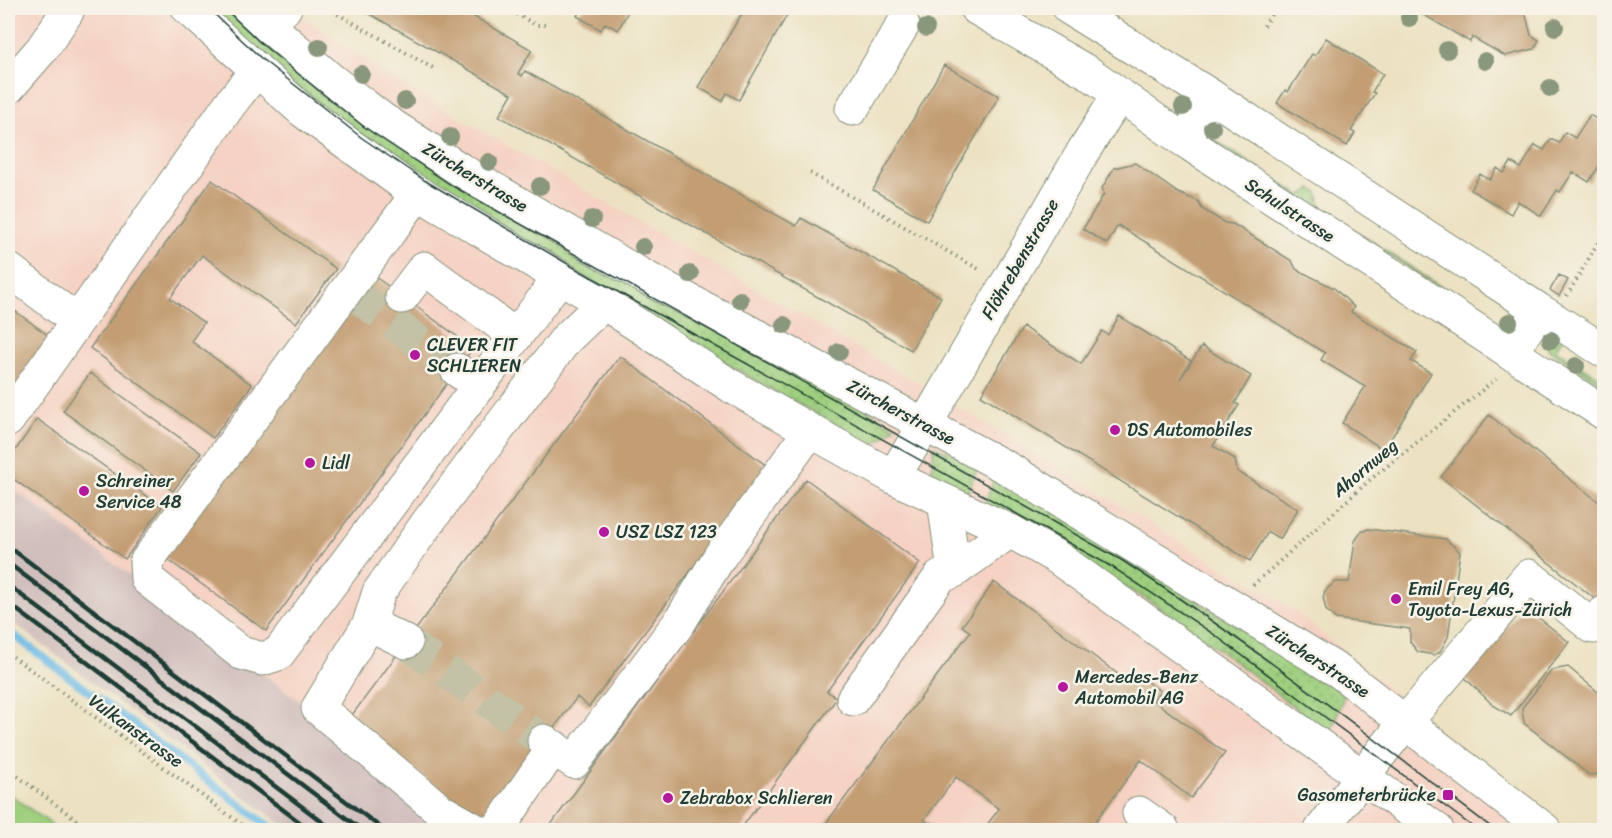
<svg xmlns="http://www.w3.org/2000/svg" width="1612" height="838" font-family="Sriracha,sans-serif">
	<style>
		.built { fill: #f5d2c3 }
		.industrial { fill: #d1bfbd }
		.green { fill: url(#green-dots); stroke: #5e8659; stroke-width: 1.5 }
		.pitch { fill: #9ecf7e; stroke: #5e8659; stroke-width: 1.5 }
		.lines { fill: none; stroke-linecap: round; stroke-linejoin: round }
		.stream { stroke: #6cbbe7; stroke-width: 8 }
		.building { fill: #c39e73 }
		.minor-tunnel { stroke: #c3c1a6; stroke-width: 33; stroke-dasharray: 33 16; stroke-linecap: butt }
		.minor-casing { stroke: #86907b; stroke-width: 35 }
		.major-casing { stroke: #86907b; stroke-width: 35 }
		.path { stroke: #86907b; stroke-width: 4; stroke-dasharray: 1.5 4.5; stroke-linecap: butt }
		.minor { stroke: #fff; stroke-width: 33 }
		.major { stroke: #fff; stroke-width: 33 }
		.tram { stroke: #1f3d34; stroke-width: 1.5 }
		.rail { stroke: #1f3d34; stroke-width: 4.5 }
		.tree { fill: #89977c }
		.poi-dot { fill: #b5179e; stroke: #f7f3e8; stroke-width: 2 }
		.labels { text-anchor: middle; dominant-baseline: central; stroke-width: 5; stroke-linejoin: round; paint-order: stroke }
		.street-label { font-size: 18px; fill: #1f3d34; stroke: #f7f3e8 }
		.poi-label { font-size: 18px; fill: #1f3d34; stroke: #f7f3e8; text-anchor: start }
	</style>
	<defs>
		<pattern id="green-dots" width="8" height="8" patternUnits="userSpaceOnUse" patternTransform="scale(1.5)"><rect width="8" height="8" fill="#9ecf7e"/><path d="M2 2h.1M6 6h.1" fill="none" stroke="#80a968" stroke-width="1.8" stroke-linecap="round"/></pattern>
	</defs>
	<rect width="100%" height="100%" fill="#f7f3e8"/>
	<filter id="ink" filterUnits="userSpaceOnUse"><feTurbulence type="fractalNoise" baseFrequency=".0167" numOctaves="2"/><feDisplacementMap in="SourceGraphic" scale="12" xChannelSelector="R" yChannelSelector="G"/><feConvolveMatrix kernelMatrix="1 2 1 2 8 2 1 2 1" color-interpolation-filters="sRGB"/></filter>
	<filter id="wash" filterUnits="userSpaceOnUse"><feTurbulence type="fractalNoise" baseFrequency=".008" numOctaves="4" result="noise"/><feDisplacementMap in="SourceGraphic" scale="24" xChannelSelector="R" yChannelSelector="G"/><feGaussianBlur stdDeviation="1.35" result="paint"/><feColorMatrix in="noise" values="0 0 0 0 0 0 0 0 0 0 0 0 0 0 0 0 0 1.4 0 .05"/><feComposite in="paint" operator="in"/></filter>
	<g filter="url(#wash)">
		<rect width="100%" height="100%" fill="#ece2c2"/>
		<path class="built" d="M8,8H291L386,75L916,382L1295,611L1560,830H460L306,706L8,485Z"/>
		<path class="industrial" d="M8,485L306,706L460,830H289L8,619Z"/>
		<path class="green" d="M197,8H233L895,427L876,443H870L772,390L441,200Z
			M1214,121L1223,123L1213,139L1300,196L1312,189L1318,193L1322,209L1499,325L1509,310L1515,319L1510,329L1506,330L1207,140L1205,130Z
			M1565,334L1555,350L1604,380V385L1550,351L1547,346L1552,335Z
			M934,446L979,464L964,502L935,483L932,470Z
			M996,474L1345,694L1331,731H1326L1189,627L1150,601L983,509Z"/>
		<path class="pitch" d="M8,793L59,830H8Z"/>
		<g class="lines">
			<path class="stream" d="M8,631L274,830"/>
		</g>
		<g id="blocks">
			<path class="building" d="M359,8H459L532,50L518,73L522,76L525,71L796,226L801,218L941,297L911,350L499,116L512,94Z
				M582,8H630L618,30L605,23L601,30L577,16Z
				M745,8H791L739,100L727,93L722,101L698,87Z
				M1422,8H1474L1482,12L1502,8H1524L1531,35L1539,40L1534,49L1505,56L1472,37L1470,42L1424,15Z
				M1326,38L1383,74L1372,92L1375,93L1351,131L1355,133L1347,146L1277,103L1285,90L1288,92L1312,54L1315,56Z
				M944,65L999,96L927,221L873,190Z
				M1604,112V158L1589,182L1573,172L1560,192L1557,190L1541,216L1518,201L1511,214L1471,190L1480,174L1490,180L1497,168L1504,173L1511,162L1521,168L1535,145L1544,150L1551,139L1559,143L1565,132L1575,138L1590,115L1599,121Z
				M1135,163L1178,193L1198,201L1202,209L1225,223L1233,224L1292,261L1296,269L1334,288L1354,307L1351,312L1417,352L1411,361L1431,373L1384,450L1342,423L1365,387L1321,360L1325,353L1118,225L1107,244L1083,229L1104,194L1102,188L1114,168Z
				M212,180L336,269L296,323L202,255L170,298L204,323L191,341L252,385L213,438L90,348Z
				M370,273L473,348L266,631L163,556Z
				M1559,275L1568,280L1559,296L1550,290Z
				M8,306L53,339L8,401Z
				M1119,316L1191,361L1180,379L1202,346L1251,376L1235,403L1239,405L1213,446L1235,459L1237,471L1298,509L1280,539L1268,532L1250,561L981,395L1023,327L1081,364L1102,331L1108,335Z
				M620,356L768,467L589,707L577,697L483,823L349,719Z
				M90,373L201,453L173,491L63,411Z
				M1489,415L1604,506V597L1600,603L1441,477Z
				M37,419L162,507L125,559L8,475V461Z
				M806,479L920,563L827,691L837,698L740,830H547Z
				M1368,529L1446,539L1460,552L1448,637L1440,652L1434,655L1418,652L1410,642V629L1336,619L1326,610L1323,597L1325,591L1335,582H1349L1355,541L1361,532Z
				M994,582L1130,683L1136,674L1160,691L1153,700L1225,753L1191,798L1141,760L1089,830H983L999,809L956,777L924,820L937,830H821L970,632L962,626Z
				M1524,606L1569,642L1511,716L1493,705L1464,677Z
				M1568,667L1604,697V774L1589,775L1524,723L1522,708L1552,670Z"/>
		</g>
	</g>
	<g filter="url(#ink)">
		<use href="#blocks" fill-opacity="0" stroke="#86907b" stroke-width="1.5"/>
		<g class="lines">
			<path class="minor-tunnel" d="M354,294L457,370
				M406,642L544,741"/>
			<g class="minor-casing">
				<path id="minor" d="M976,8L1089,73L1185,141L1604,413
					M1069,8L1211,96L1185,141
					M267,26L285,8
					M8,88L42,49L67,12
					M1211,96L1539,310L1511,354
					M852,109L903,25
					M418,193L146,562L147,579L241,653L262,659L278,654L560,277
					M8,269L77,321
					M402,297L424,268L516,336
					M1539,310L1604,351
					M457,370L479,386
					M8,420L230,104L256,71
					M925,425L1084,150L1119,95
					M944,501L954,571
					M369,624L318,708L440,810L475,830
					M406,642L369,624L379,592L428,522L566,339L604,303
					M853,699L940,577L954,571L1010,531
					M1405,723L1529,576L1593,627L1604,613
					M544,741L574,762L679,623L720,556L810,431
					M1139,813L1163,830
					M497,830L554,747
					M1321,830L1361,778"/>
			</g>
			<g class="major-casing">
				<path id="major" d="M188,8L303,111L406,186L604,303L731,386L893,477L1010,531L1058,558L1437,830
					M248,8L329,78L382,119L461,170L641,275L1007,468L1340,672L1545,830
					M893,477L925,425
					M1361,778L1405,723"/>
			</g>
			<path class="path" d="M327,8L433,68
				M506,8L536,25H548
				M1264,26L1275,8
				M810,173L982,271
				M1567,296L1604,232
				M1253,585L1370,480L1496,379
				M8,653L249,830
				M8,769L90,830"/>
			<use href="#minor" class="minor"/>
			<use href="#major" class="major"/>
			<path class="tram" d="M208,8L263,60L362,138L424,180L573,267L1114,568L1212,633L1477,830
				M224,8L264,46L363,126L451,185L1123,561C1252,645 1373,738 1495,830"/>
			<path class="rail" d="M8,546L384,830
				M8,563L362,830
				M8,585L333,830
				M8,603L310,830"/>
		</g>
		<g class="tree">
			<circle cx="1409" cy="18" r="9"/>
			<circle cx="1555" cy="27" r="9"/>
			<circle cx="926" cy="28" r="9"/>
			<circle cx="319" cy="47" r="9"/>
			<circle cx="1447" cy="50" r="9"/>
			<circle cx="1485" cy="61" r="9"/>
			<circle cx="361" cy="74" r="9"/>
			<circle cx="1550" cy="88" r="9"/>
			<circle cx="405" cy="101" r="9"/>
			<circle cx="1183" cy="107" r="9"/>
			<circle cx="1212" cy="128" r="9"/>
			<circle cx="450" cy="137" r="9"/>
			<circle cx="489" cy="162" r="9"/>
			<circle cx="540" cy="186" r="9"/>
			<circle cx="592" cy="219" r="9"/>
			<circle cx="643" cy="247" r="9"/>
			<circle cx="690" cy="274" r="9"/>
			<circle cx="740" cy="300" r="9"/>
			<circle cx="1509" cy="322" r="9"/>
			<circle cx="784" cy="325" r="9"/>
			<circle cx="1551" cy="340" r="9"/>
			<circle cx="839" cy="352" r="9"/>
			<circle cx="1576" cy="366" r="9"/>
		</g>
	</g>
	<g class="poi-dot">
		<circle cx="415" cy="355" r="6"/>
		<circle cx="1115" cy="430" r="6"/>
		<circle cx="310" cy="463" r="6"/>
		<circle cx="84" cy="491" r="6"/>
		<circle cx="604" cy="532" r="6"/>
		<circle cx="1396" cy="599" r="6"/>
		<circle cx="1063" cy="687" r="6"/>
		<rect x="1442" y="789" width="12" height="12" rx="3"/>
		<circle cx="668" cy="798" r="6"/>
	</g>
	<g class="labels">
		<g class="street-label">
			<text transform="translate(475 177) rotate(31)">Zürcherstrasse</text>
			<text transform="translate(1290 210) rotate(33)">Schulstrasse</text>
			<text transform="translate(1020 259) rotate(-60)">Flöhrebenstrasse</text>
			<text transform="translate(901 412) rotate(28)">Zürcherstrasse</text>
			<text transform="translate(1365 468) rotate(-40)">Ahornweg</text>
			<text transform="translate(1318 661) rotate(33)">Zürcherstrasse</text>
			<text transform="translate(136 731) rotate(36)">Vulkanstrasse</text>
		</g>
		<g class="poi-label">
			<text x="427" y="345">CLEVER FIT<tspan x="427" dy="21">SCHLIEREN</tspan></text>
			<text x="1127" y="430">DS Automobiles</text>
			<text x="322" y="463">Lidl</text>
			<text x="96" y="481">Schreiner<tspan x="96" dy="21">Service 48</tspan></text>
			<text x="616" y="532">USZ LSZ 123</text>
			<text x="1408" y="589">Emil Frey AG,<tspan x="1408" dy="21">Toyota-Lexus-Zürich</tspan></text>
			<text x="1075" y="677">Mercedes-Benz<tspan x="1075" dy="21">Automobil AG</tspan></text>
			<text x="1436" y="795" text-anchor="end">Gasometerbrücke</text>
			<text x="680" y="798">Zebrabox Schlieren</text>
		</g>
	</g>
	<rect width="1612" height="838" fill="none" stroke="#f7f3e8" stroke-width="30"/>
</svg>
